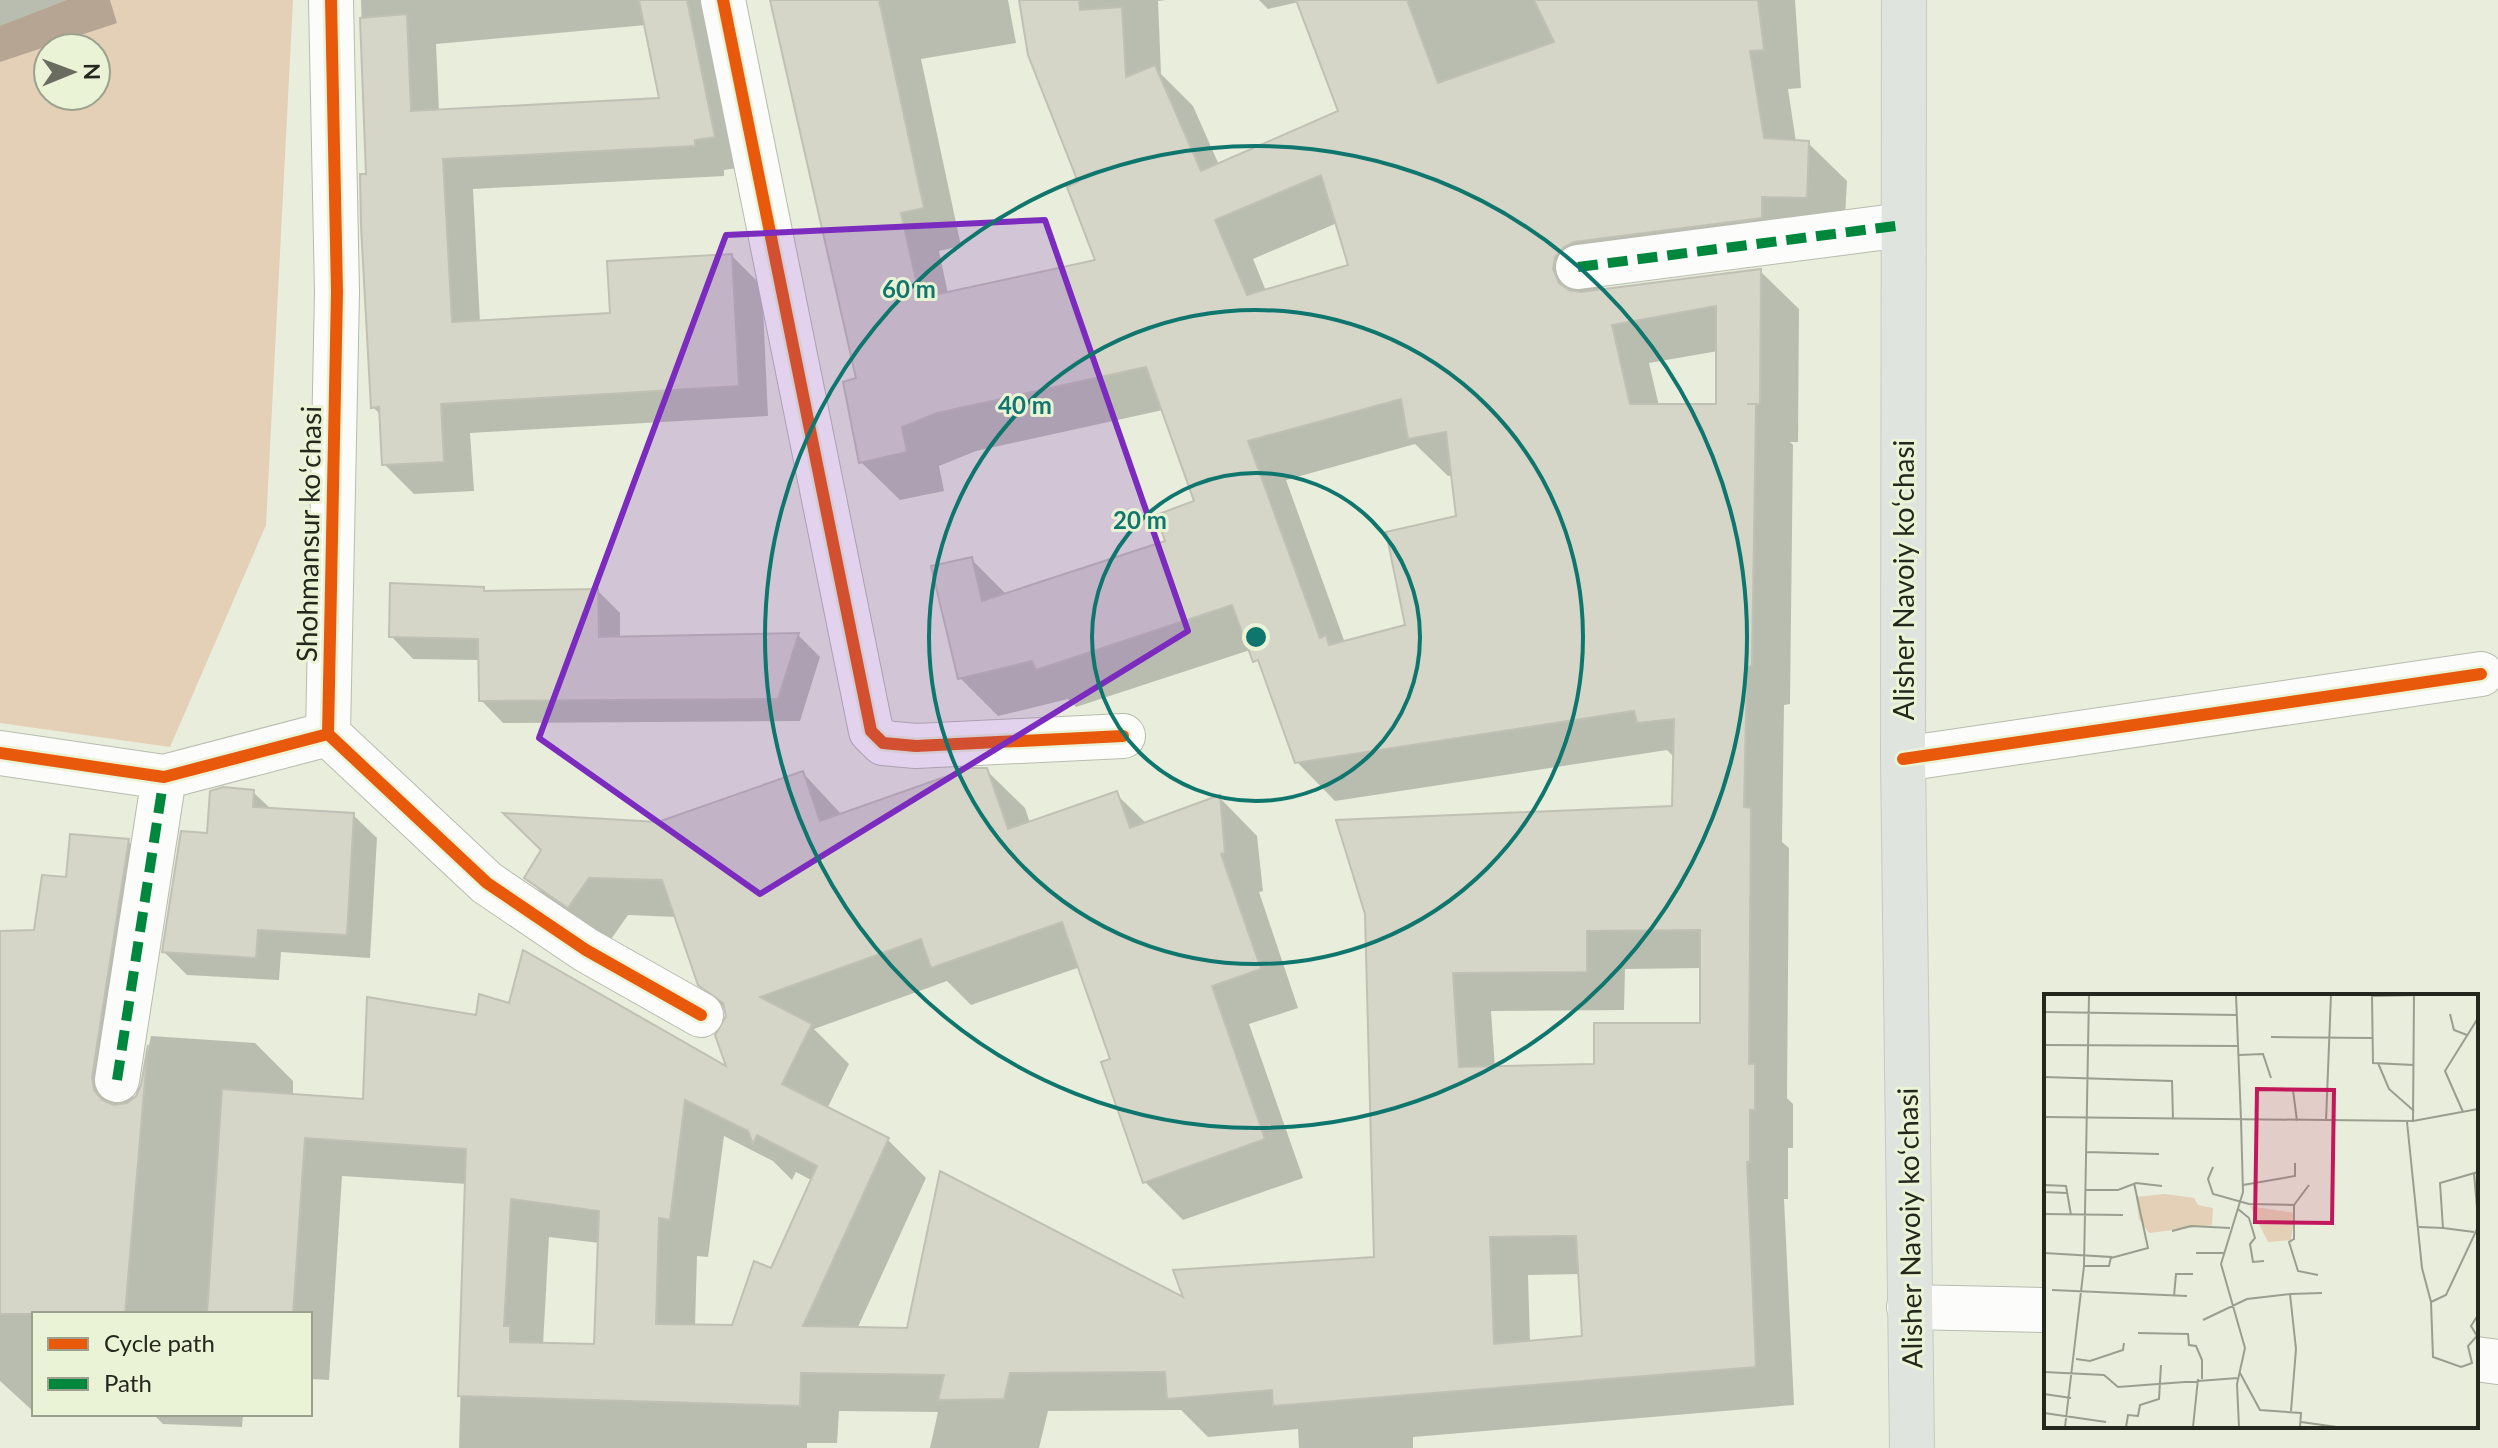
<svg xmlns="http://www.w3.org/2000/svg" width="2498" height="1448" font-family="Lato,sans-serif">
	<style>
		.green { fill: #e4cfb7; fill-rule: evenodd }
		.shadow { fill: #0003; fill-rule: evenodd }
		.building { fill: #d5d5c8; stroke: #c0c0b4; stroke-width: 2; fill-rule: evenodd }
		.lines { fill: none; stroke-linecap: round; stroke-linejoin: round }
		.minor-casing { stroke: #b8bcaf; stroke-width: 46 }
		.primary-casing { stroke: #c7c9c1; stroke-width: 46 }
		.minor { stroke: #fcfcfa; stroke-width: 44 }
		.primary { stroke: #dfe4de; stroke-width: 44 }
		.quiet { stroke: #00873e; stroke-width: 10; stroke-dasharray: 20 10; stroke-linecap: butt }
		.cycleway-casing { stroke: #ebf3d6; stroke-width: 17 }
		.cycleway { stroke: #e8590c; stroke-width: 12 }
		.marked { fill: #7b2cbf; fill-opacity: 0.2; stroke: #7b2cbf; stroke-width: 6; stroke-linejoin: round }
		.ring { fill: none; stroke: #0f766e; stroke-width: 4 }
		.labels { text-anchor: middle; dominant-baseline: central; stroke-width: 6; stroke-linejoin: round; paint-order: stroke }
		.street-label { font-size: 28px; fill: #24271c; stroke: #ebf3d6 }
		.inset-road { fill: none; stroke: #9a9e8f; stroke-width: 2 }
		.view { fill: #c2185b; fill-opacity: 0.15; stroke: #c2185b; stroke-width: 4 }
		.inset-edge { fill: none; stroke: #24271c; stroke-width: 4 }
		.centre { fill: #0f766e; stroke: #ebf3d6; stroke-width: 4 }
		.ring-label { font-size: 24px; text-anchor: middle; font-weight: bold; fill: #0f766e; stroke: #ebf3d6; stroke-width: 6; stroke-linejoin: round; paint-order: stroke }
	</style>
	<rect width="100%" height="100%" fill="#e8eddc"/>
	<path class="green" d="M67,0H293L266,525L170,747L0,723V26ZM48,48H96V96H48Z"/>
	<path class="shadow" d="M0,0H110L117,23L0,62Z
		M361,0H710L744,167L724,170V176L473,189L480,322L612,315L732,256L762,286L768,416L470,433L474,491L414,494L384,464L381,415L373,407ZM646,25L662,100L439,111L436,44Z
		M772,0H1008L1016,43L921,59L961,246L939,251L948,294L1098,261L1081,184L1021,0H1166L1158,1L1161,74L1193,106L1219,165L1341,112L1299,2L1268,9L1259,0H1795L1801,88L1788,89L1796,142L1808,143L1847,181L1844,236L1602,285L1596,292L1760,271L1799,309L1798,442H1790L1793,445L1790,704L1784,705L1782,842L1789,848L1787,1098L1793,1104V1148H1788V1199H1784L1794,1405L1413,1437V1448H1299L1298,1429L1208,1437L1181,1410L1048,1411L1039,1448H930L938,1412L839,1411L837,1443H807V1448H459L467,1184L342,1176L329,1380L310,1379V1314H34V1412L0,1381V933L36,932L68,879L128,841L167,880L132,1101L139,1096L151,1036L255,1043L293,1081V1096L365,1101L730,1070L727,1011L700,983L677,917L628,915L607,945L565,916L526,877L658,824L803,773L842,815L986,770L1025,808L1030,823L1116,794L1147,824L1219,797L1257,836L1263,891L1259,892L1298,1008L1249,1024L1303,1178L1183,1220L1144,1181L1112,1060L1080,967L971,1005L947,981L814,1029L849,1064L827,1109L887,1139L926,1178L857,1329L909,1330L1186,1301L1376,1259L1367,914L1674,808L1675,758L1667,750L1335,801L1297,762L1264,670L1250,650L1076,707L1068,699L998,716L960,678L971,559L1007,595L1168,542L1197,502L1163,410L976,451L939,466L944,491L900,500L861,462L859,380ZM1337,223L1351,266L1266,291L1253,259ZM1718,351V406H1659L1649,363ZM1415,444L1448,476L1453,475L1458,518L1407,626L1345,643L1286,480ZM1702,968V1025L1596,1066L1495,1068L1491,1011L1624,1010L1625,969ZM724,1136L773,1161L792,1180L796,1172L813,1181L772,1270L734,1327H695L697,1256L708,1257ZM549,1237L600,1243L596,1346L543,1345ZM1580,1274L1585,1338L1530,1342L1528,1275Z
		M483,589L487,593L598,591L620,613V638L798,635L820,657L800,721L503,723L481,700L480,660L413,659L391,636Z
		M253,792L272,810L353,815L377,838L370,958L281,952L279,980L187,975L164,952L209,835Z
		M102,1414H243L242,1427L163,1424L155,1416Z"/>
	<path class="building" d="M639,0H687L715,137L695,140V146L443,159L452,322L610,313L607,261L732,254L739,386L441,404L444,462L382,465L379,407L371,408L361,226L360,174H366L360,18L407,14L411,111L659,98Z
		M770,0H879L924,208L901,213L920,298L1095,260L1067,187L1078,182L1028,55L1019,0H1079L1080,10L1122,7L1126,77L1155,65L1201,171L1338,111L1296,0H1407L1438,83L1554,42L1534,0H1758L1764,50L1750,51L1764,138L1809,141L1807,198L1762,197V218L1574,242L1564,247L1555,257L1553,269L1559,283L1569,290L1581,292L1761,269L1760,404H1747H1756L1752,666L1747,667L1744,807L1751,808L1749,1064H1755V1110H1750V1162H1747L1756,1367L1273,1406L1272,1390L1167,1399L1165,1372L1010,1373L1004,1399L938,1400L944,1375L801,1373L800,1406L458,1396L466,1149L305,1138L293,1314H207L222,1089L363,1099L367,997L476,1015L479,994L509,1003L523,950L726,1066L715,1035L726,1016L723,1003L698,985L662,880L589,878L568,908L524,878L541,850L503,813L658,822L803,771L820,821L970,768H987L1008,829L1117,791L1130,828L1220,795L1225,853L1221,854L1261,969L1212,986L1265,1139L1143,1183L1101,1062L1110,1059L1062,922L931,968L921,939L760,997L812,1024L782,1084L889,1138L803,1326L907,1328L940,1171L1183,1297L1173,1270L1374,1257L1365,914L1336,820L1672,806L1674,719L1637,723L1634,711L1295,763L1258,660L1253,662L1232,605L1036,670L1032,661L958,679L931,566L972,557L982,601L1165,541L1156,515L1194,501L1146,367L937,413L902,427L907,452L859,463L843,382L856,378ZM1321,175L1348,265L1247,295L1215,220ZM1716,306V404H1630L1612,325ZM1401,399L1408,439L1446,432L1456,516L1386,532L1405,625L1329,645L1326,635L1320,638L1248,441ZM1700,930V1023H1594V1064L1459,1067L1453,973L1587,972V931ZM685,1100L748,1131L753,1144L757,1135L817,1166L771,1268L754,1261L732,1325L656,1324L659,1218L670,1220ZM511,1199L599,1211L594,1344L510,1342V1326H504ZM1576,1236L1582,1336L1494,1344L1490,1237Z
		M390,583L484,587V591L598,589L599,637L799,633L778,699L479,701L478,639L389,637Z
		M223,787L254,790L253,807L354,813L347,935L258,930L256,958L162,952L181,831L207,833L210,791Z
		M70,834L129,839L92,1077L94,1090L102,1100L114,1105L127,1103L136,1096L141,1085L148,1045L125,1314H0V931L34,930L42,875L66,877Z"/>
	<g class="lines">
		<g class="minor-casing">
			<path id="minor" d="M723,0L871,731L883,743L916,746L1123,736
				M1578,267L1903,225
				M328,734L487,883L586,950L701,1015
				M0,753L164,777L328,734L337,292L331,0
				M1903,759L2481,674
				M117,1080L164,777
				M1909,1307L2046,1310
				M2476,1359L2498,1362"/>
		</g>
		<g class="primary-casing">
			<path id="primary" d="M1904,0L1903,759L1912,1448"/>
		</g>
		<use href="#minor" class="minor"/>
		<use href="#primary" class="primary"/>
		<path class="quiet" d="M1578,267L1903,225
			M117,1080L164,777"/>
		<g class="cycleway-casing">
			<path id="cycleway" d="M723,0L871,731L883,743L916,746L1123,736
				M328,734L487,883L586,950L701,1015
				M0,753L164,777L328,734L337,292L331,0
				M1903,759L2481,674"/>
		</g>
		<use href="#cycleway" class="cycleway"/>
	</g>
	<path class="marked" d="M1045,220L1188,631L760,894L539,738L726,235Z"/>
	<g class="ring">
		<circle cx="1256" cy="637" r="164"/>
		<circle cx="1256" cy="637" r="327"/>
		<circle cx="1256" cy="637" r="491"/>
	</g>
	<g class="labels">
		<g class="street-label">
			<text transform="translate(308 534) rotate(-89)">Shohmansur koʻchasi</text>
			<text transform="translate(1903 580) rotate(-90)">Alisher Navoiy koʻchasi</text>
			<text transform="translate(1909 1228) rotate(-91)">Alisher Navoiy koʻchasi</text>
		</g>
	</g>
	<g transform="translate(2044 994)">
		<rect width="434" height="434" fill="#e8eddc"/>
		<path d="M121,200L150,204L154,211L169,214L168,231L105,239L95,225L92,203ZM206,212L251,219L247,246L224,248Z" fill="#e4cfb7"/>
		<path class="inset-road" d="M192,1L197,126M0,18L193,21M406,20L410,36L423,41M227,43L328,44M0,51L193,52M195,61L219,60L227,84M334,69L345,95L370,117M370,71L329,69L328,2L373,1M0,83L128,87L129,125M249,96L253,127M419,118L401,77L434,24M0,123L369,127L434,115M282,127L287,1M369,127L370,1M363,128L378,274L387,308L389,363L417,373L428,369L424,352L433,342L427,332L434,321M42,158L115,160M169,173L164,185L169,200L205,210L250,211V245L245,248L254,277L274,281M430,179L434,225M199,191L251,182V169M42,196H74L92,189L118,192M23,199L0,198L1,191L22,192L27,221M250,211L265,191M194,215L205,224L211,244L206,250L209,268L220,267M0,220L79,221M375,233L399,234L396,189L434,178M399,234L430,238M128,237L147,232L186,234M0,259L67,263L65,272H40M152,259H180M67,264L104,254L90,189M8,296L143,302M246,300L278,299M130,302L132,280H149M387,308L402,301L434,233M159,326L203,305L246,300L252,355L247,417M94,339L144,340L145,351L152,352L158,366V385M32,365L46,367L79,356L80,349M0,378L60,381L74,393L194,384M196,379L216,416L257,419L256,433M0,400L27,404M0,419L62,428M257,428L293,433M21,433L40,272L45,1M82,433L84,421L94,422L96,411L115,405L117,371M149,433L154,385M195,433L193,390L201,354L177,270L199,198L197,126"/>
		<path class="view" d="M213,95L290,96L288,229L211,228Z"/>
		<rect width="434" height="434" class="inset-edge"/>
	</g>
	<circle cx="1256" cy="637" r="12" class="centre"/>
	<g class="ring-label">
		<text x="909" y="298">60 m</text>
		<text x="1025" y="414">40 m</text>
		<text x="1140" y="529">20 m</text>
	</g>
	<rect x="32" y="1312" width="280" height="104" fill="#ebf3d6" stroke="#9ba18c" stroke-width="2"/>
	<rect x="48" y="1338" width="40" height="12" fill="#e8590c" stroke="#9ba18c" stroke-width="2"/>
	<text x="104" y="1352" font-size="24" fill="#24271c">Cycle path</text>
	<rect x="48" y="1378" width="40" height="12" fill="#00873e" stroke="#9ba18c" stroke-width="2"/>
	<text x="104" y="1392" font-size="24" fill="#24271c">Path</text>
	<g transform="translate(72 72) rotate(89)"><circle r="38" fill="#ebf3d6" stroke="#9ba18c" stroke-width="2"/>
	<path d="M0-6L14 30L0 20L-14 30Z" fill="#696c5f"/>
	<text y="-12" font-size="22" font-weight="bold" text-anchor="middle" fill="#24271c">N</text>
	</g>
</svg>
